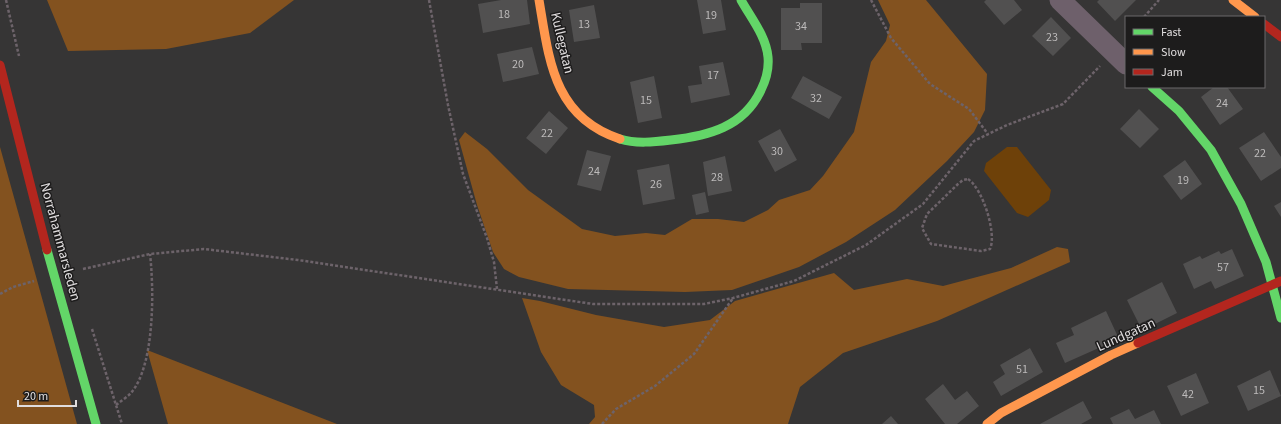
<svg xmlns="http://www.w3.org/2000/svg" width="1281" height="424" font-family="'Source Sans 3',sans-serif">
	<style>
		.green { fill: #6e4109 }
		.forest { fill: #83521f }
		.building { fill: #515050 }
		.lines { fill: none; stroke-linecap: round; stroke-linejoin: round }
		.path { stroke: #6d636a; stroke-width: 2.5; stroke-dasharray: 3 2; stroke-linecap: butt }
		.street { stroke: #6e606b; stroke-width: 21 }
		.fast { stroke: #63d668; stroke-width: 9 }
		.slow { stroke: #ff974d; stroke-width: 9 }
		.jam { stroke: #b3261e; stroke-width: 9 }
		.labels { text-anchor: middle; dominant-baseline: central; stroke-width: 3; stroke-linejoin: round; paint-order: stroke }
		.number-label { font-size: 12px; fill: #bcbaba }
		.street-label { font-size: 14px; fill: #e0ddde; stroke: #1d1c1c }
	</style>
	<rect width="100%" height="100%" fill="#363535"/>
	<path class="green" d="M1007,147H1017L1051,190L1049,200L1028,217L1017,213L984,171L986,163Z"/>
	<path class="forest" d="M47,0H294L250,33L166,49L68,51Z
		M878,0H926L987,74L985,110L974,132L947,161L895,210L846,242L799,267L732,290L685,292L568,289L519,277L504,269L493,252L477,205L459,140L465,132L487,149L528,190L582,229L615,236L646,233L665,235L692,219H718L744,222L768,210L779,200L810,190L823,176L854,132L871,62L886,41L890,25Z
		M0,147L77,424H0Z
		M1057,247L1068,249L1070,262L937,321L843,353L800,387L788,424H589L595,417L594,405L561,385L541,352L522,298L540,301L596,315L664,327L710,320L735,301L834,273L854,290L907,279L943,286L1011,268Z
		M147,350L337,424H168Z"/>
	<path class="building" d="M501,0H527L530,24L483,33L478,4Z
		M697,0H721L726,30L703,34Z
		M986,0H1014L1022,10L1004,25L984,2Z
		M1099,0H1136L1115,21L1097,2Z
		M800,3H822V43H801L802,50H781V8H800Z
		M594,5L600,38L574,42L569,10Z
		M1051,17L1071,38L1053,56L1032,36Z
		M532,47L539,74L503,82L497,54Z
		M723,62L730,95L691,103L688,86L702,84L699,66Z
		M654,76L662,118L638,123L630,82Z
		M803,76L842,97L829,119L791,98Z
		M1214,87H1227L1243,109L1220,125L1201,97Z
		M1139,109L1159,129L1140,148L1120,129Z
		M549,111L568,128L546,154L526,138Z
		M780,129L797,160L775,172L758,141Z
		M1264,132L1281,157V168L1261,181L1239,148Z
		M587,150L611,156L601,191L577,185Z
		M725,156L732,191L708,196L703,162Z
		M1185,160L1202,184L1181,200L1163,176Z
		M669,164L675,199L643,205L637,170Z
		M705,192L709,212L696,215L692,195Z
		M1281,202V217L1274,206Z
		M1232,249L1244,276L1215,289L1211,281L1194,289L1183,264L1200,256L1202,259L1219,251L1221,254Z
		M1162,282L1177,313L1155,324L1152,318L1139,324L1127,300Z
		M1106,311L1119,339L1065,363L1056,343L1074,335L1071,328Z
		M1030,348L1043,372L1001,396L993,382L1005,374L1000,365Z
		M1270,370L1281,396L1248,411L1237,386Z
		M1196,373L1209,403L1181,416L1167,386Z
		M943,384L955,400L967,391L979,406L957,424H945L925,399Z
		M1083,401L1092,418L1081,424H1040Z
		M1129,409L1135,419L1154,410L1161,424H1113L1110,418Z
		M891,416L898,424H882Z"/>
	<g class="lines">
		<path class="path" d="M6,0L19,56
			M429,0L448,105L463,174L487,238L494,262L497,289
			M871,0L891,38L930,84L969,109L988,134
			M1144,17L1159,0
			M968,179C983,189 997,234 990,249L981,251L931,244L922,228L927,214L958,184L963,180Z
			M83,269L150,254L204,249L298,260L593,304H704L733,298L794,281L866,245L923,204L974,141L1007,125L1063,104L1100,66
			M0,294L13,287L34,281
			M92,329L122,424
			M116,405C121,401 127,397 131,393C155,365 154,289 150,254
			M602,424L616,409L655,386L694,354L733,298"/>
		<path class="street" d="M1060,0L1126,64"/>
		<path class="fast" d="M1152,87L1179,111L1211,150L1241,204L1266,262L1281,318
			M620,139C636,144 654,142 671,140C708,136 744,127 761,90C766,80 769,68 768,57C766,36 751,18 741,0
			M47,250L96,424"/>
		<path class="slow" d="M539,0C549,59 553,117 620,139
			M1233,0L1255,17
			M987,424L1001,413L1111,355L1138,343"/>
		<path class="jam" d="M1264,24L1281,37
			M0,65L47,250
			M1138,343L1281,281"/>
	</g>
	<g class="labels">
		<g class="number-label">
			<text x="504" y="14">18</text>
			<text x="711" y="15">19</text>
			<text x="584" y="24">13</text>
			<text x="801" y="26">34</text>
			<text x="1052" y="37">23</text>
			<text x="518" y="64">20</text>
			<text x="713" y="75">17</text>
			<text x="816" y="98">32</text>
			<text x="646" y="100">15</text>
			<text x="1222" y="103">24</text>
			<text x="547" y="133">22</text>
			<text x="777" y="151">30</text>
			<text x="1260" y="153">22</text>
			<text x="594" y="171">24</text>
			<text x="717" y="177">28</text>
			<text x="1183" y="180">19</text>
			<text x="656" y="184">26</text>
			<text x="1223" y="267">57</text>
			<text x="1022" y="369">51</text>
			<text x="1259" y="390">15</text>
			<text x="1188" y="394">42</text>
		</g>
		<g class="street-label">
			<text transform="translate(562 43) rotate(77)">Kullegatan</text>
			<text transform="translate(60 242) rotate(75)">Norrahammarsleden</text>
			<text transform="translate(1126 335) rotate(-24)">Lundgatan</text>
		</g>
	</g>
	<rect x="1125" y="16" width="140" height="72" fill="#1d1c1c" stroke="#6b696a"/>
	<rect x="1133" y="29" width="20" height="6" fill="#63d668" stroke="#6b696a"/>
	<text x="1161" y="36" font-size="12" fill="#e0ddde">Fast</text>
	<rect x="1133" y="49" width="20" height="6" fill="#ff974d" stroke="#6b696a"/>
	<text x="1161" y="56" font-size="12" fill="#e0ddde">Slow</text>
	<rect x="1133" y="69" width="20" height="6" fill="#b3261e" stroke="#6b696a"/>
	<text x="1161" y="76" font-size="12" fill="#e0ddde">Jam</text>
	<path d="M18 400v6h58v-6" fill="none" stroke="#e0ddde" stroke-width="2"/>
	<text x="24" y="400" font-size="12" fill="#e0ddde" stroke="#1d1c1c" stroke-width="3" paint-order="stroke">20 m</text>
</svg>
